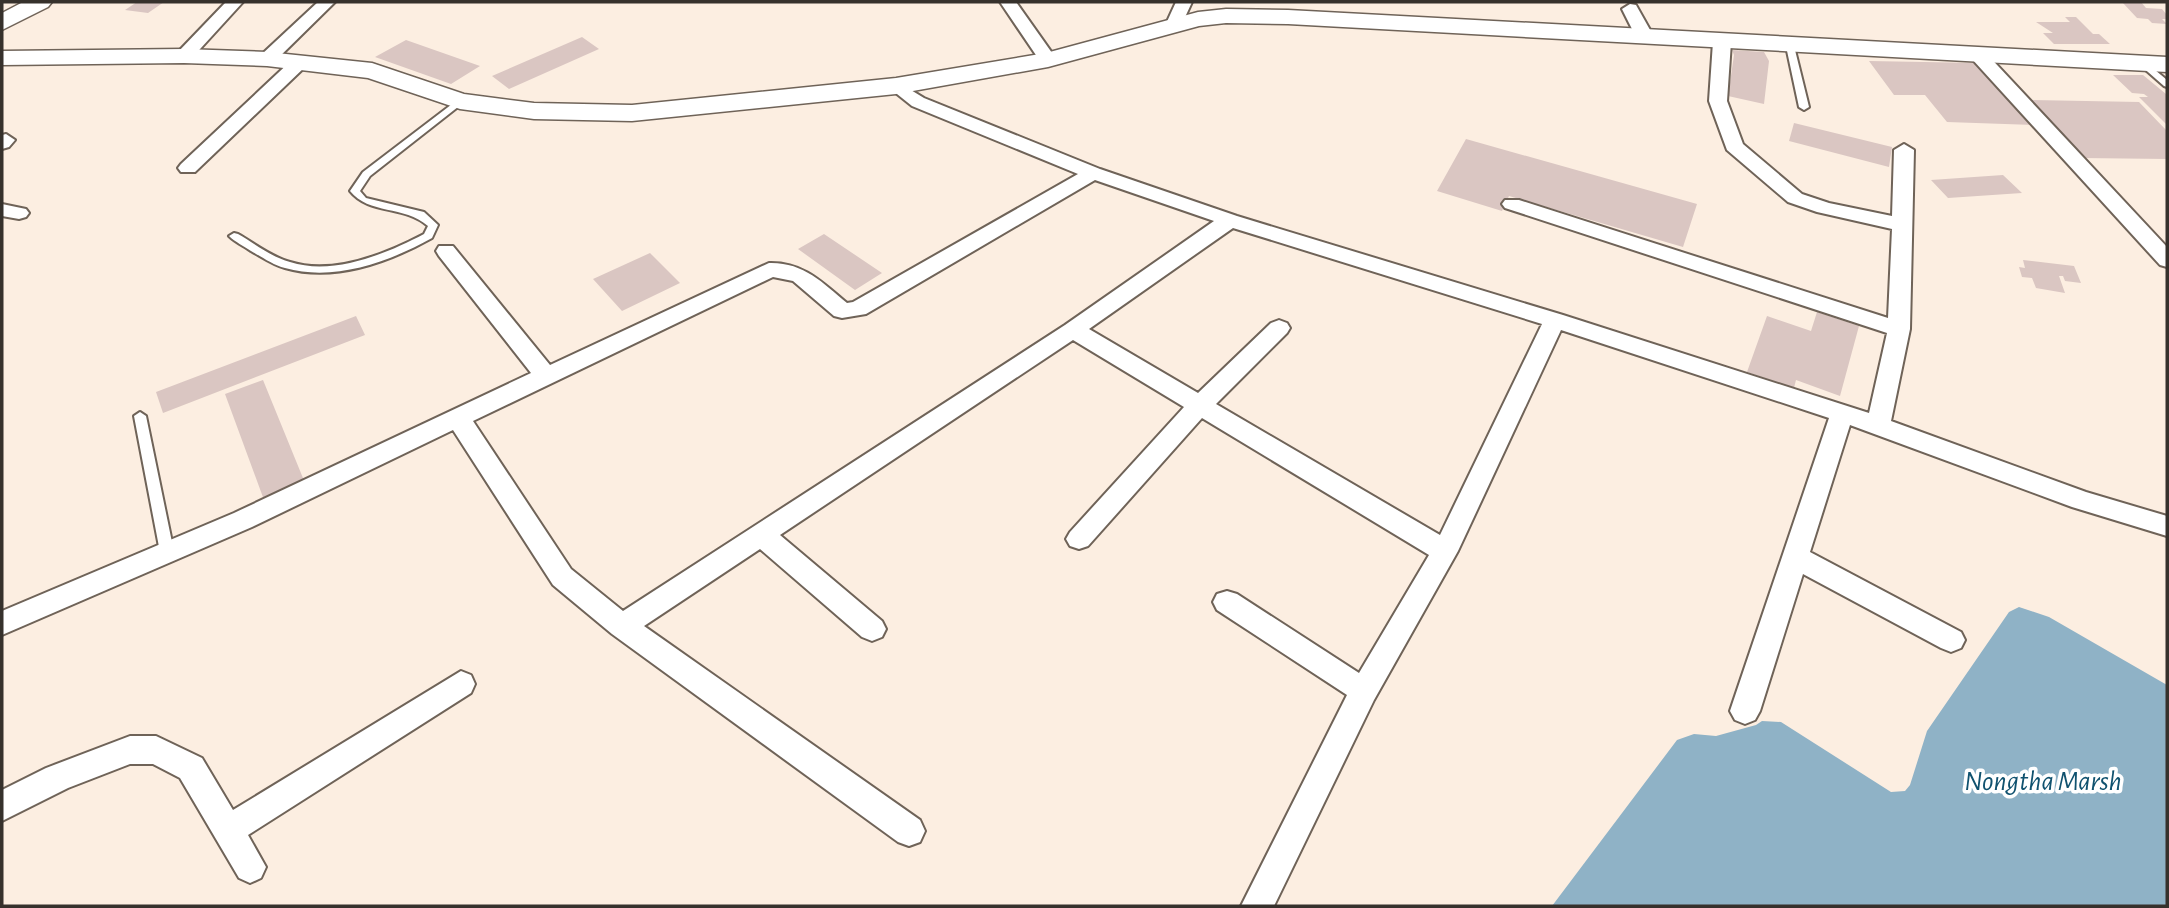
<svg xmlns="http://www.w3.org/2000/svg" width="2169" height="908" font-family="'Alegreya Sans',sans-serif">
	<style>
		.water { fill: #8fb2c6 }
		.building { fill: #dac6c2 }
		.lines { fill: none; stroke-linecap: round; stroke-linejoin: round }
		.lane-casing { stroke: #6f6358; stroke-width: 4 }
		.street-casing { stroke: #6f6358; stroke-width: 4 }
		.secondary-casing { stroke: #6f6358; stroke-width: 3 }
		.lane { fill: #fff; fill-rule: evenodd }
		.street { fill: #fff; fill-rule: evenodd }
		.secondary { fill: #fff; fill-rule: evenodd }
		.labels { text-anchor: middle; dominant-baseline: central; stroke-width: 7; stroke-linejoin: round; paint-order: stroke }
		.near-water-label { font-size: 28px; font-style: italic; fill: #10526f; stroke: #fff }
	</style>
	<rect width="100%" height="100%" fill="#fceee1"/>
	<path class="water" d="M2019,607L2049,617L2167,685V906H1552L1677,740L1694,734L1716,736L1756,725L1762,721L1781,722L1891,792L1905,791L1910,785L1927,731L2009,612Z"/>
	<path class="building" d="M137,2H164L148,13L125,10Z
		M2122,2H2141L2146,8L2162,9L2167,15V19H2162L2167,24L2152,23L2148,19L2137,18Z
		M2065,17H2076L2093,34H2099L2110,44H2054L2043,33H2053L2036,22H2070Z
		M582,37L599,49L509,89L492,76Z
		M406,40L480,66L451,84L375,57Z
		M1732,50L1764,52L1769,61L1764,104L1728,96L1734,55Z
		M1869,61L1979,63L2035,125L1947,122L1925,95H1894Z
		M2113,75H2143L2166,94L2167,125L2139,97H2148L2144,94L2132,93Z
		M2031,100L2139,102L2167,131V159L2081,158Z
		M1794,123L1892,147L1889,167L1789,141Z
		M1466,139L1697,204L1683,247L1509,196L1502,211L1437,191Z
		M2003,175L2022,193L1948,198L1931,180Z
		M824,234L882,273L855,290L798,249Z
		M650,253L680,283L622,311L593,279Z
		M2023,260L2074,266L2081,283L2065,281L2063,276H2059L2065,293L2036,288L2032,278L2022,277L2019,267L2025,268Z
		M1817,312L1859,326L1840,396L1796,380L1794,388L1747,372L1767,316L1811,331Z
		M356,316L365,335L163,413L156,392Z
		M263,380L305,483L264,500L225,394Z"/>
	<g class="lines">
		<g class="lane-casing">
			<path id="lane" d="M1790,43L1794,46L1809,107L1804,110L1799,107L1786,46Z
				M2143,60L2167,80V87L2164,86L2140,65L2139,63Z
				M460,98L465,101L463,103L370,176L360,191L366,198L424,212L438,225L432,238C389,262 334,282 285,268C273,265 262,257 251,251C244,246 235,242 229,236L234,233L238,234C254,243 271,257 290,262C333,276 386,254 424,234L428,226C404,205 369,215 350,191L363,172Z
				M140,412L146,416L174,552L172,556L167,557L162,556L160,552L134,416Z"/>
		</g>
		<g class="street-casing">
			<path id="street" d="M226,2H243L190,60H178L175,56L178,52Z
				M318,2H335L273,63H261L258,59L261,55Z
				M1000,2H1016L1057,60L1054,64H1042Z
				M1176,2H1192L1181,26L1173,31L1165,26Z
				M1630,4L1636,5L1654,37L1651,41H1639L1636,37L1622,9Z
				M1722,37L1731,42L1727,101L1743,144L1802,194L1829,203L1892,216L1894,150L1904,144L1914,150L1910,329L1891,421L2086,492L2167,516V536L2072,507L1850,425L1810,552L1961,632L1965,640L1961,648L1951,652L1941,648L1803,574L1760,711L1755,720L1745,724L1735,720L1730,711L1829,418L1561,330L1458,551L1374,700L1274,906H1241L1347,695L1217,610L1213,602L1217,594L1227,591L1237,594L1359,673L1429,555L1202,418L1088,546L1079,549L1070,546L1066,539L1070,532L1184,407L1073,340L780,535L882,621L886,629L882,637L872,641L862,637L760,549L644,626L920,820L925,831L920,842L909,846L898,842L612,634L553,585L453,430L252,527L2,635V611L234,513L531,373L439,256L436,251L439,246H453L550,365L769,263C803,262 822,282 847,303L853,302L1078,174L912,106L887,86L896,81L924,98L1100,169L1237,216L1563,315L1869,413L1887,333L1505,208L1502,204L1505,200H1519L1888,318L1892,229L1817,212L1788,202L1727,150L1709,101L1713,42ZM1095,180L1214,221L1065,325L623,611L571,569L473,421L773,277L793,281L834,316L842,318L866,314ZM1233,228L1542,324L1440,535L1216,404L1287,333L1290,328L1287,323L1279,320L1271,323L1198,393L1089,329Z
				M1978,50L1984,51L2167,247V267L2160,265L1972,59L1969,55Z
				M300,57L309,62L306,66L195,172H181L178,168L181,164L294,58Z
				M6,134L15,140L9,147L2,149V135Z
				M2,204L26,209L29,213L26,217L19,219L2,216Z
				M461,671L471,675L475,684L471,693L248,835L266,867L261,878L250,883L239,878L180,778L153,764H130L68,788L2,821V790L46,768L130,736H156L202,758L233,810Z"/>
		</g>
		<g class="secondary-casing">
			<path id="secondary" d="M23,2H52L48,7L2,30V13Z
				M1226,9L1288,10L2167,57V72L1288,24L1226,23L1199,26L1048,67L896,94L632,121L534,119L460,109L368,78L267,66L184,63L2,65V51L184,49L267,52L372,63L464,94L534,103L632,105L896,78L1046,53L1198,12Z"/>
		</g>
		<use href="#lane" class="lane"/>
		<use href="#street" class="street"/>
		<use href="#secondary" class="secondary"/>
	</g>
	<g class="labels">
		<g class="near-water-label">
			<text x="2043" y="782">Nongtha Marsh</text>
		</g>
	</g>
	<rect width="2169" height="908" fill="none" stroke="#36312c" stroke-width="7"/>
</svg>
